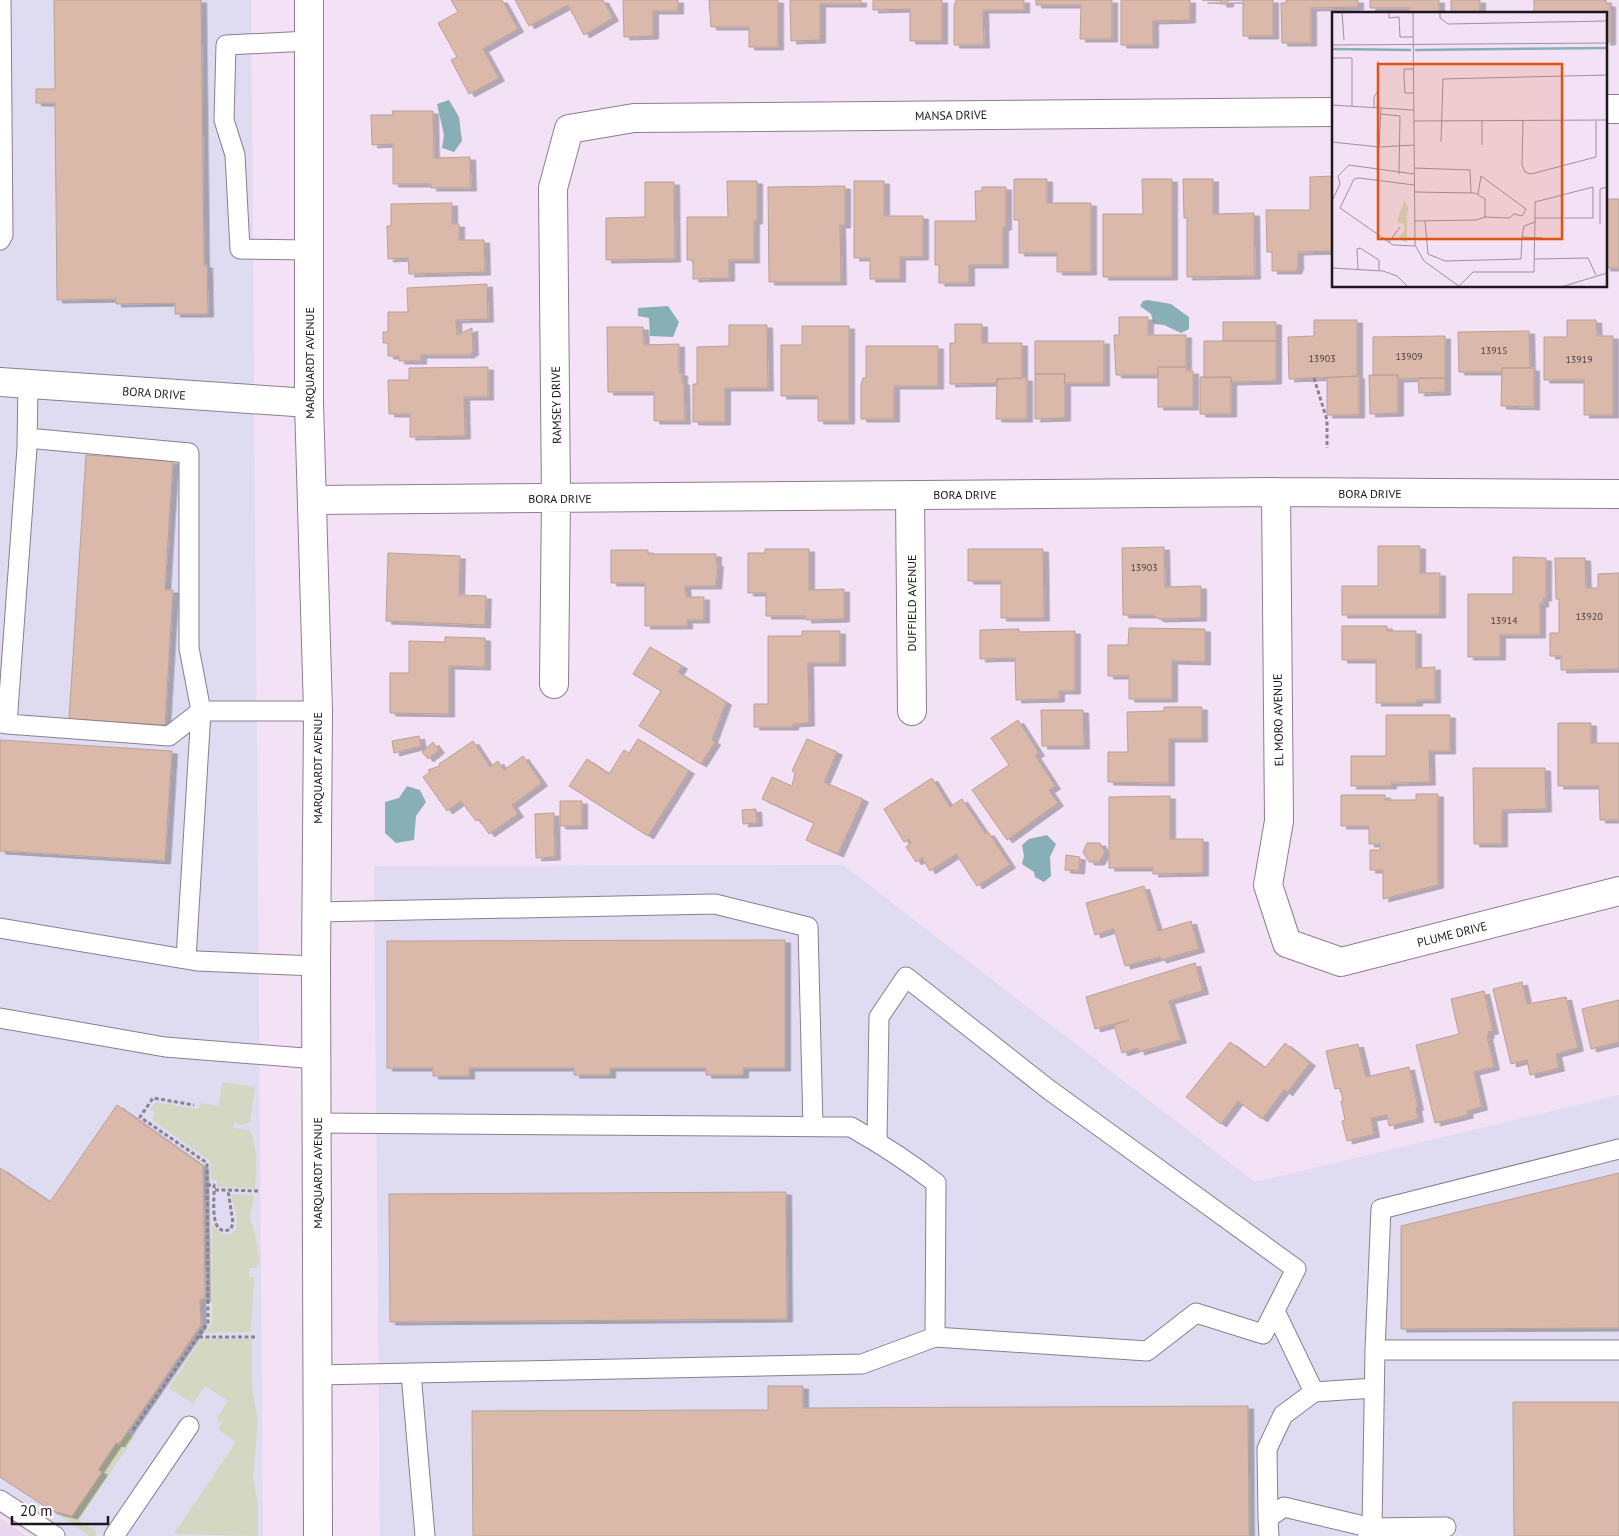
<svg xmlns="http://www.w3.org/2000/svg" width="1619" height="1536" font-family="'PT Sans',sans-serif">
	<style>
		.built { fill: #ebd4ed }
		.industrial { fill: #dfdbf1 }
		.green { fill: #d4d8c3 }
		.water { fill: #88afb6 }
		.building { fill: #dab9aa; stroke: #b9a196; filter: url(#shadow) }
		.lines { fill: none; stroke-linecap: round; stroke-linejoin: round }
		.service-casing { stroke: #8d7d8f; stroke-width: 21 }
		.minor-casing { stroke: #8d7d8f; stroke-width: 30 }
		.tertiary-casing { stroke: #8d7d8f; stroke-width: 30 }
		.path { stroke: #8d818f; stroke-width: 3; stroke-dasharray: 4 2.5; stroke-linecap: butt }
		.service { stroke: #fff; stroke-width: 19 }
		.minor { stroke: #fff; stroke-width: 28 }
		.tertiary { stroke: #fff; stroke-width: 28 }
		.labels { text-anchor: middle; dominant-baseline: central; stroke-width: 4; stroke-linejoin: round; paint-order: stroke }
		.number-label { font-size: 10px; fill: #4c3f40 }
		.street-label { font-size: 12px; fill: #1c161d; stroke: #fff }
		.inset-river { fill: none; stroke: #88afb6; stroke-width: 2.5 }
		.inset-road { fill: none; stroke: #9d909f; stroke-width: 1 }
		.view { fill: #de560d; fill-opacity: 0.15; stroke: #de560d; stroke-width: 2.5 }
		.inset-edge { fill: none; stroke: #1c161d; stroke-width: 2.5 }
	</style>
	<defs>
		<filter id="shadow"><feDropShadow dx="5.5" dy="3" stdDeviation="0" flood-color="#0004"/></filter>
	</defs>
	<rect width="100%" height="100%" fill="#f3e1f5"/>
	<path class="built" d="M0,1518L26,1536H0Z"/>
	<path class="industrial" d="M0,0H251L263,1536H32L0,1514Z
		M843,865L1255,1182L1619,1095V1536H380L374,866Z"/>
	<path class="green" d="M222,1082L255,1087L250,1122L242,1125L234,1123V1128L250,1130C258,1150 257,1166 255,1188L217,1187V1181L211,1180L210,1161L152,1120L155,1112L150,1110L156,1102L198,1109L200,1103L219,1106Z
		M231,1194L254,1195L250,1217L256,1238L260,1264L256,1268H249V1277H254L251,1332L205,1333L212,1323V1224L221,1234H231L236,1229L237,1221Z
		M201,1339H252V1388L258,1421L253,1476L258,1505V1536L174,1534L236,1442L218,1429L222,1423L216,1419L228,1401L205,1386L193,1404L169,1388Z
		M127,1433L134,1437L79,1520L96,1531L97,1536H90L61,1517L65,1514L72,1516L101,1472L98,1470L116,1443L119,1444Z"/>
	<path class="water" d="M449,100L459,117L462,141L454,152L442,148L444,135L437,104Z
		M1148,300L1171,304L1189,317V329L1181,333L1164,325L1154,324L1151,314L1140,306L1143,301Z
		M668,306L679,322L673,337L650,336L649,318L638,316V308Z
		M407,786L420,790L426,802L416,816L414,840L396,843L385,833V802L399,798Z
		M1047,835L1056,844L1050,857L1051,876L1044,882L1035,877L1034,872L1022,864L1024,856L1022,845L1029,839Z"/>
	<path class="building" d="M54,0H201L204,265H207L208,314H175V303L116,304V299L57,300L55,103H36V89H55Z
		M451,0H502L518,29L483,49L499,78L469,94L451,60L457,57L438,23L458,12Z
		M515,0H603L613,18L584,35L568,5L529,26Z
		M623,0H678V11H653V36L624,37Z
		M709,0H778V47H749V27H711Z
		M790,0H861V4H820V40L791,41Z
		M873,0H942V41H910V9L873,10Z
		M956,0H1024V10H983L984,45H954V7Z
		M1036,0H1112V39H1080L1081,5H1036Z
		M1121,0H1190V20L1153,21V45H1121Z
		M1202,0H1273V36H1243V0H1228V4H1221V1Z
		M1286,0H1358V7L1311,8V43H1282L1281,3H1286Z
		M1370,0H1439V14H1409V8H1370Z
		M1451,0H1480V14H1451Z
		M1534,0H1606V4H1610V42H1605V14H1534Z
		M392,111H433L434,158L470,157L471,188H431V184H393V144L372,145L371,115H393Z
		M1333,176V251L1298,252V266L1296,271H1272V252H1267L1266,210H1310V177Z
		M1014,179H1047V203H1091V272H1057V253H1019V220H1014Z
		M1142,179H1172V277H1103V214H1143Z
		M1183,179H1213V214L1254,213L1255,276L1187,277V218H1184Z
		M727,181H757V221H754V260H729V278L693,279V260H687V217H728Z
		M854,181H884V216H923V257H900V279H870V258H854Z
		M645,182H674L675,259L606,260V218L645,217Z
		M845,186V225H840L841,282H769L768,187Z
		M982,187H1006V227H1003V265H969V283H939V265H935V221H976L975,191H982Z
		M1606,199H1619V268H1605Z
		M452,203V224H459V240H484L485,272L409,274L408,258L388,259L387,226H391V204Z
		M487,284L488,319L456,320L457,335L472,328L473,352L469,355H421V361H399V356H388V343H383V332H388V312H408L407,288Z
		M1119,317H1148V335H1186V367H1158V375H1116L1114,335H1119Z
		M1314,320H1357V376L1289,379L1288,337L1314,336Z
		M1567,320H1596L1597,336H1613V415H1584V380H1544V337H1567Z
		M1223,322H1276V341H1223Z
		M955,324H982V343H1022V378L997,379V383L950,384V343H955Z
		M729,325H767L768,388H725V422H693V384H697V347L729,346Z
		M802,326H849V421H818V396H781V345H802Z
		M607,327H643L644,345L679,344V373H682V382H684L685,421H654V392H608Z
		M1529,331L1530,368H1502V372H1459L1458,332Z
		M1445,336V378L1398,379V375H1373V337Z
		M1035,341H1104V383H1064L1065,374H1035Z
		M1204,341H1276V381L1231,382V377L1204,378Z
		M866,346H938V386H894V419H861V384L863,378H866Z
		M488,367V397H464L465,436L410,437V414H389L388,380H409V368Z
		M1158,367H1186V371H1193V407H1158Z
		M1502,368H1534V407L1501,406Z
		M1035,374H1065V418L1035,419Z
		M1369,375H1398V413L1370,414Z
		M1359,376V415H1327V378Z
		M1200,377H1231V414H1200Z
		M1027,378V419H996L997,379Z
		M1418,378H1445V392L1419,393Z
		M86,455L173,461L165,590H173L165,725L69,719Z
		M1378,546H1420V573H1440V615H1342V586H1378Z
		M1164,547L1165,587L1201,586V618L1159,619L1153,615H1123L1122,548Z
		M765,549H809V590L844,589V619L806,620V616H766V593H748V553H765Z
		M968,549H1043L1044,618H1001V581H968Z
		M611,550H648V554H716V564H718L716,586H685L686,597H704V620H687V626H645V583H611Z
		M388,553L460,556L459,595L486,596L485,625L386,621Z
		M1513,557L1546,558V598H1543V604H1540V635H1500V657H1468V594H1513Z
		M1555,558H1585L1586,588H1598V574L1619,573V669L1561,670V656H1550V633H1559V599H1556Z
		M1342,626H1387V631H1416V668L1435,667V700H1417V703H1376V660H1342Z
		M1129,628L1205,629V662L1172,661V699H1129V676H1108V645H1128Z
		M1019,629V632L1075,631V691H1059V699L1016,700L1015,658L980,659V630Z
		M802,631H840V663H808L809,723L793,724V727H754V704H768V636H802Z
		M445,637L485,638V667L449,666V714L390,713V673H409V641L445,642Z
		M650,647L682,666L678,672L726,702L712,740L715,742L701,764L639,726L661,691L633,674Z
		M1164,707H1202V739H1169V783L1108,782V752H1128L1127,712L1164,711Z
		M1041,710H1083L1084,746H1042Z
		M1386,715H1450V751H1429L1430,782L1391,783V786H1351V756H1386Z
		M1018,720L1039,753L1035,755L1055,786L1049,790L1058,803L1007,840L972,790L1009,765L991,738Z
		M1558,723H1591V743H1619V820H1600L1599,786H1558Z
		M419,736L421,746L394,753L392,741Z
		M638,739L689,771L648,836L569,786L587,759L609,774L624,750L629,753Z
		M807,739L837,752L824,782L863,799L838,854L806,840L814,823L762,799L772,777L792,786L795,773L792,771Z
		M0,740L172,751L165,861L0,851Z
		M473,741L490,767L498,761L504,770L523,756L542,783L512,805L518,814L489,834L479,819L476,821L461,801L447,811L423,777L430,772L428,770L440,766L439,764Z
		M433,742L439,750L428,759L422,752Z
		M1473,768H1545L1546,809L1502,810V844H1474Z
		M932,778L950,807L962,799L985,833H989L1010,865L977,886L956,854L930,871L922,858L916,862L906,847L911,843L909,839L904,842L884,809Z
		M1416,794H1438V885L1383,899V870H1370V850H1380V844H1369V826H1341V795H1385V800H1416Z
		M1170,796V839H1203V873L1153,874V868H1109V797Z
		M560,801H582V826H560Z
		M756,809L757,823L743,824L742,810Z
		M554,813L555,857L536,858L535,814Z
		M1087,843H1100L1105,852L1099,862H1089L1083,852Z
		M1066,855L1080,857L1079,871L1065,870Z
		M1144,886L1158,931L1191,921L1199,949L1161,960L1160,957L1125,966L1114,929L1095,935L1086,903Z
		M785,940V1068H743V1075H706V1068H610V1075H574V1068H469V1076H433V1068H387V941Z
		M1195,963L1203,991L1169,1001L1181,1040L1139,1052L1138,1048L1122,1053L1114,1025L1129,1020L1095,1029L1086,997Z
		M1522,982L1527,1004L1566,997L1578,1048L1556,1054L1559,1068L1530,1075L1527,1060L1511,1064L1493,989Z
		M1484,991L1493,1031L1488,1032L1489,1035L1487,1036L1494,1067L1474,1072L1482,1107L1467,1111L1468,1115L1435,1123L1416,1045L1459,1034L1451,999Z
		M1619,1000V1042L1591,1049L1582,1009Z
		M1230,1042L1265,1068L1285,1043L1310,1063L1287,1093L1284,1090L1262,1119L1238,1101L1221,1124L1186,1097Z
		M1358,1044L1366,1077L1409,1067L1418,1107L1416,1108L1418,1119L1389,1126L1387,1115L1371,1118L1374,1134L1347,1141L1342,1121L1345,1120L1341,1101H1343L1340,1088L1335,1089L1326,1051Z
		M117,1105L203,1166L205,1299H200L201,1325L119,1444L116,1443L98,1470L102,1472L72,1516L52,1511L0,1477V1168L50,1202Z
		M1619,1173V1328L1401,1329V1226Z
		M786,1192L787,1319L390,1322L389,1194Z
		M768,1386H803V1408L1248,1406L1249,1536H473L472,1411L768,1410Z
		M1513,1402H1619V1536H1514Z"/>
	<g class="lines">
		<g class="service-casing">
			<path id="service" d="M0,240L3,235L1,0
				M309,250L240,249L235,155L224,120L226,45L309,41
				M27,438L189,453V648L201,711L186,959
				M0,723L7,724L27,448L28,384
				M7,724L169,736L201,711H318
				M316,912L715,904L808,927L813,1126
				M0,928L197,961L316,966
				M0,1018L165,1047L317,1059
				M317,1123L851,1127C881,1144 909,1162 936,1183L935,1337L1147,1351L1196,1313L1263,1334L1296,1269L1048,1089L906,977L879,1017L877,1142
				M1275,1311L1314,1392
				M1375,1350L1381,1209L1619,1149
				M411,1373L425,1536
				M318,1375L862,1364L935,1337
				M0,1500L55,1536
				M1268,1518L1267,1449L1283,1415L1314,1392L1374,1388
				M1372,1528L1375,1350H1619
				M114,1536L189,1426
				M1269,1536L1268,1518L1284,1507L1372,1528L1446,1527"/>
		</g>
		<g class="minor-casing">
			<path id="minor" d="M1605,109H1619
				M0,382L309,403
				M1276,492L1279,821L1268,885L1287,943L1341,962L1619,891
				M910,495L912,711
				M312,500L1276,492L1619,494
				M554,684L556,498L553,188L569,129L634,118L1333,112
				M1372,1536V1528"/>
		</g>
		<g class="tertiary-casing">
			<path id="tertiary" d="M309,0V403L318,711L316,966L318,1536"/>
		</g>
		<path class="path" d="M1314,378L1327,420V448
			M207,1185H214C215,1198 208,1239 231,1229L233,1223L228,1190L258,1191
			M215,1190H228
			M199,1337H257
			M133,1430L208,1322L207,1163L140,1117L153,1098L194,1105"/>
		<use href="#service" class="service"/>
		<use href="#minor" class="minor"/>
		<use href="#tertiary" class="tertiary"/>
	</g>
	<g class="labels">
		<g class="number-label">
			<text x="1494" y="350">13915</text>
			<text x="1409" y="356">13909</text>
			<text x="1322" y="358">13903</text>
			<text x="1579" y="359">13919</text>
			<text x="1144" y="567">13903</text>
			<text x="1589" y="616">13920</text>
			<text x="1504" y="620">13914</text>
		</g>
		<g class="street-label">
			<text transform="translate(951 115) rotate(-1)">MANSA DRIVE</text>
			<text transform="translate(309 363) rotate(-90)">MARQUARDT AVENUE</text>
			<text transform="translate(154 393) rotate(4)">BORA DRIVE</text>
			<text transform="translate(556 405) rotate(-91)">RAMSEY DRIVE</text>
			<text x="1370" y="493">BORA DRIVE</text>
			<text x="965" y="494">BORA DRIVE</text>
			<text x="560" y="498">BORA DRIVE</text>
			<text transform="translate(911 603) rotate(-90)">DUFFIELD AVENUE</text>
			<text transform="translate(1278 720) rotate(-91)">EL MORO AVENUE</text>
			<text transform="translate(317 768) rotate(-90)">MARQUARDT AVENUE</text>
			<text transform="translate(1452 934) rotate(-14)">PLUME DRIVE</text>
			<text transform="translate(317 1173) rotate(-90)">MARQUARDT AVENUE</text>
		</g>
	</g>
	<g transform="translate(1332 12)">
		<rect width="275" height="275" fill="#f3e1f5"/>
		<path d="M72,188L76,196L75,204L71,205H75V231L66,227L73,217L72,212L65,210Z" fill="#d4d8c3"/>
		<path class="inset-river" d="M0,37L79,38M83,38L275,36"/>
		<path class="inset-road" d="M10,0L12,28M57,0V6L67,5L68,25H81M81,0L83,233L92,249L128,275M108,0V6L116,12L275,9M0,33L275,31M0,46H20V94M81,81H73L72,66V57H81M0,93L81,98M42,95V85L46,79V49M49,102L68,104L67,162M191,108L190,153L193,160L199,162L264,145V109M82,109L275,108M150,109V133M0,130L47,135L49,96M109,130L111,67L275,63M47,135L82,133M82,156L138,158L139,181M82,173L27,166L22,167L8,196L61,233L83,234M82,180L143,181L153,187V205L177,206L182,202L190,204L194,197L149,164L146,182M0,189L8,172L6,164L17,153L82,162M82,209L144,208L153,205M93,209L96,242L113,249L189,247L190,225L211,226M268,212V177L275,175M190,225L192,214L203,210M57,230L68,215M202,247L256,246L264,263M0,256L51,259L65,264L76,275M26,257L25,237L28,236L47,248V258M127,274L141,260H202L203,206H261V175L203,190V206M229,275L275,261"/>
		<path class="view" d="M46,52H230V227H46Z"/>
		<rect width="275" height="275" class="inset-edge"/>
	</g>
	<path d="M12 1516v8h96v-8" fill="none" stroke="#1c161d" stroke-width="2.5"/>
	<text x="20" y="1516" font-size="15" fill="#1c161d" stroke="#ffffff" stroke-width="4" paint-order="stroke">20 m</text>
</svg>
